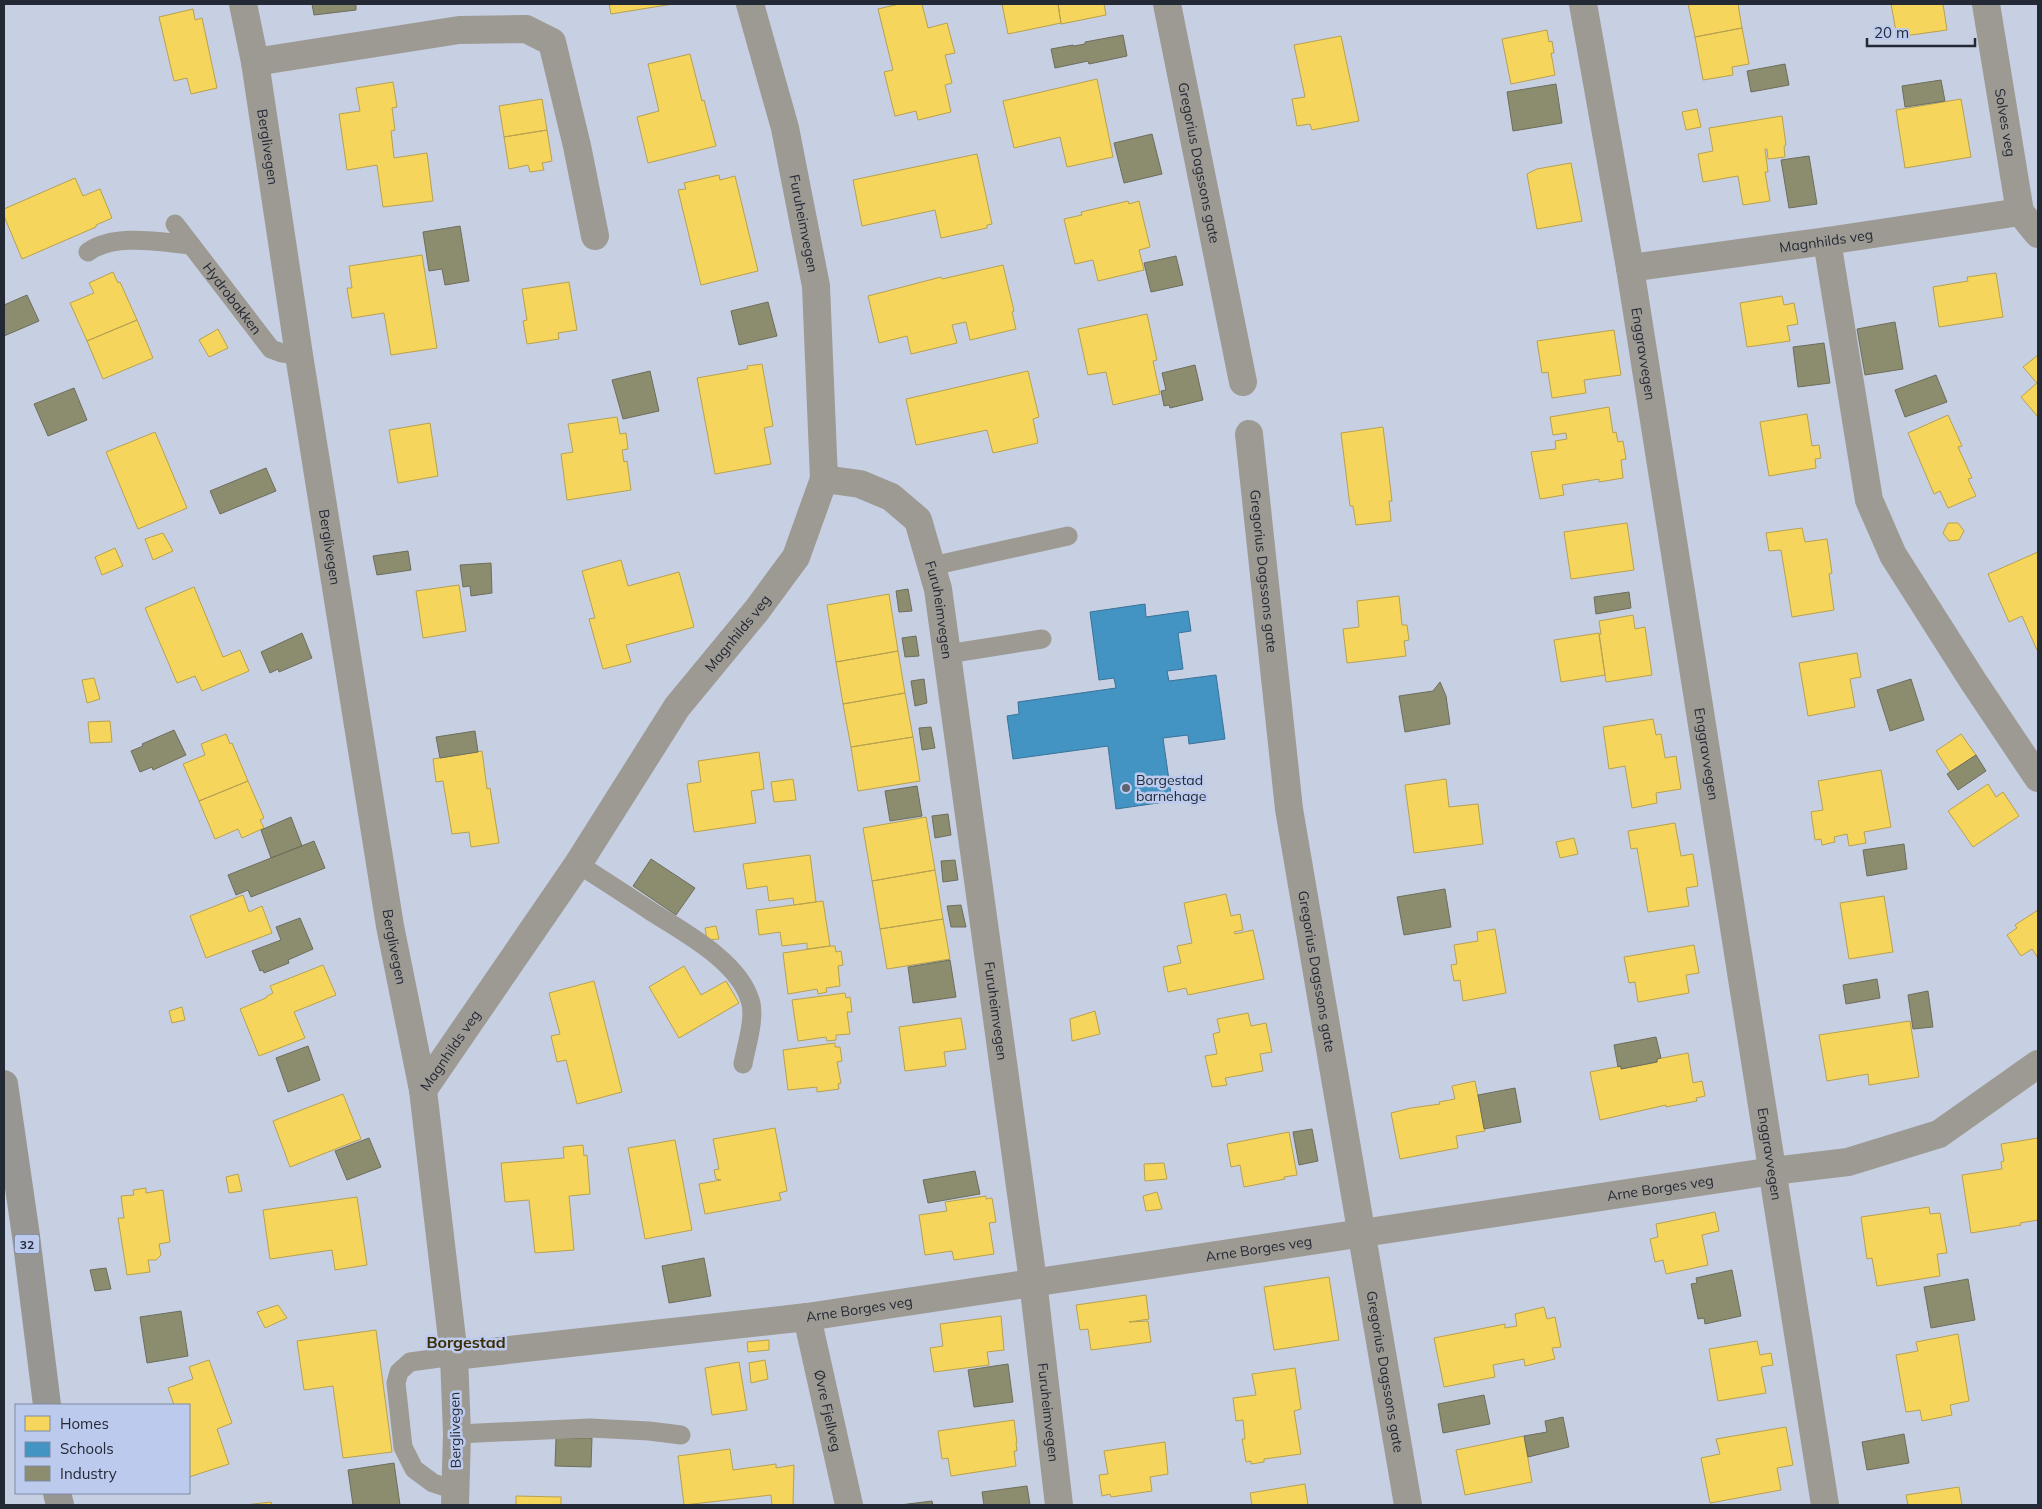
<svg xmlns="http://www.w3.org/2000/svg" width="2042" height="1509" font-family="Mulish,sans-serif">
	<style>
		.homes { fill: #f6d55c; stroke: #b7a151 }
		.schools { fill: #4393c3; stroke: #3a7399 }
		.industry { fill: #8c8c6e; stroke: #6d6e5d }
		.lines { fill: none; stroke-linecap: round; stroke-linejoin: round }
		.service { stroke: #9d9a93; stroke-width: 19 }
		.minor { stroke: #9d9a93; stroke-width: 28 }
		.primary { stroke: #979692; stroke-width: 28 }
		.poi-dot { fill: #5d6372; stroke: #bccaed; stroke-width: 2 }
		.labels { text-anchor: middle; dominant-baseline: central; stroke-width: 5; stroke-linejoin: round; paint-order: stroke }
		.shield { fill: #bccaed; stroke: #52596d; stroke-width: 1 }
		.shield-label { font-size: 12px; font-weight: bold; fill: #242936 }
		.street-label { font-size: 14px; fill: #242936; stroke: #bccaed }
		.poi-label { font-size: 14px; fill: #242936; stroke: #bccaed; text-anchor: start }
		.quarter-label { font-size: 16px; font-weight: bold; fill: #3b2c02; stroke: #bccaed }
	</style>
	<rect width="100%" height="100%" fill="#c7cfe2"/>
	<path class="homes" d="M609,4H673L611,14Z
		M899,4H922L928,28L947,23L955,53L945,55L952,83L945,85L951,112L918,120L916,111L895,116L884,72L893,70L878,9Z
		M1002,4H1058L1061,23L1008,34Z
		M1058,4H1104L1106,15L1061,24Z
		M1688,4H1738L1742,28L1695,37Z
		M1891,4H1943L1947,30L1897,37Z
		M193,9L195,20L202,18L217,88L191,94L187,78L174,81L159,17Z
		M1742,28L1749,64L1732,67L1733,75L1703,80L1695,37Z
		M1547,30L1549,42L1552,41L1554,53H1551L1555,75L1511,84L1502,39Z
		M1341,36L1359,121L1312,130L1310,124L1297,126L1292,99L1305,97L1294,45Z
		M690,54L702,101L704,100L716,146L648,163L637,117L659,111L648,64Z
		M1097,79L1113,157L1067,167L1060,137L1014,148L1003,101Z
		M393,82L397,107L392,108L395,130L391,131L394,158L427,153L433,201L383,207L377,165L347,170L339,114L360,111L356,88Z
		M542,99L547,130L504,137L499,106Z
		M1961,99L1971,157L1905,168L1896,110Z
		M1697,109L1701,127L1686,130L1682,112Z
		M1782,116L1786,145L1784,146L1785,157L1768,159L1767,149H1765L1768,172H1765L1770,201L1743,205L1738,176L1703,182L1698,154L1713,151L1709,128Z
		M547,130L552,161L542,163L544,170L530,172L528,165L509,169L504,137Z
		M977,154L992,224L987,225V228L941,238L935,210L862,226L853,180Z
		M1571,163L1582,221L1537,229L1527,174L1537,169Z
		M719,175L720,180L735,176L758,271L701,285L678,190L686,189L684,183Z
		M75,178L83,196L100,189L112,218L96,225V227L22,259L4,216V209Z
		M1128,201L1129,204L1139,201L1150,247L1139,250L1144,270L1098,281L1093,260L1075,264L1064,219L1082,215L1081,212Z
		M422,255L437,348L391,355L384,313L352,318L347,288H352L349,266Z
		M1003,265L1014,311L1012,312L1016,329L970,340L966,322L952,325L957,343L911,354L907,336L879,343L868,296L941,277L942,279Z
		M113,272L118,283L120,282L137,320L87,341L70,303L94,293L89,283Z
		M1996,273L2003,317L1939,327L1933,287L1968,281L1967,277Z
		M569,282L577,330L558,333L559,339L527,344L523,321L527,320L522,289Z
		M1782,296L1784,305L1794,303L1798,324L1787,326L1790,341L1747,347L1740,303Z
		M1147,314L1157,360L1153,361L1160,394L1113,405L1106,372L1088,375L1078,329Z
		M137,320L153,358L103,379L87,341Z
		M218,329L228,348L209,357L199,340Z
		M1614,330L1621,375L1584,380L1586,393L1552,398L1548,372L1542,373L1537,341Z
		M2038,355V417L2021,397L2037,383L2023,367Z
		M762,364L773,426L764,428L771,464L715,474L697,378L748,369L747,366Z
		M1028,371L1039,417L1033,419L1038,443L993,453L987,430L916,445L906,399Z
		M1609,407L1613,433L1616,432L1618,442L1623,441L1626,459L1621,460L1623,478L1599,482V479L1562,485L1564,495L1540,499L1531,452L1556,449L1555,441L1567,439L1566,433L1553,435L1550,417Z
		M1807,414L1812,446L1819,445L1821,458L1815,459L1816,468L1769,476L1760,422Z
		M1948,415L1962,446L1958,447L1972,478L1968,479L1976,496L1948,508L1940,491L1934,494L1908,433Z
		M617,417L620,434L626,433L628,449L622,450L624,462L627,461L631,490L567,500L561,454L573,452L568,424Z
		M430,423L438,476L398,483L389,430Z
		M1383,427L1392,501H1389L1391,521L1356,525L1353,506H1350L1341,433Z
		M155,432L187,508L138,529L106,452Z
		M1627,523L1634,570L1571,579L1564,532Z
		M1948,523H1958L1964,531L1959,540L1949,541L1943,533Z
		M1802,528L1805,542L1827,539L1832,573L1829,574L1834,610L1792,617L1781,550L1769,551L1766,533Z
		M163,533L173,551L153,560L145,539Z
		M115,548L123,566L102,575L95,557Z
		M2038,552V650H2037L2022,616L2009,622L1988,574Z
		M621,560L628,586L679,572L694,627L626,645L631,662L603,669L589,619L595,618L582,571Z
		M459,585L466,631L423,638L416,591Z
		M194,587L223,657L240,650L249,671L202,691L195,676L177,683L145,608Z
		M889,594L898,651L836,662L827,605Z
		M1399,596L1402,625H1407L1409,640L1404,641L1406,656L1347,663L1343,629L1359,627L1357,601Z
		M1633,615L1635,629L1645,627L1652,675L1606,682L1599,635L1601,634L1599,621Z
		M1599,633L1605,675L1561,682L1554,640Z
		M898,651L905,693L843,704L836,662Z
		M1857,653L1861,677L1850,679L1855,707L1808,716L1799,663Z
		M94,678L100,699L87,703L82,680Z
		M905,693L913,737L851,747L843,704Z
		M1653,719L1656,735L1661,734L1665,758L1676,756L1681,789L1656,793L1657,803L1632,808L1625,766L1609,769L1603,727Z
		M110,721L112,742L90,743L88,722Z
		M226,734L230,744L232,743L248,781L199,801L183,764L205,755L201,744Z
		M1961,734L1976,755L1950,772L1936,751Z
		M913,737L920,781L858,791L851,747Z
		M482,751L487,789L490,788L499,843L471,847L469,832L452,834L443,781L436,782L433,759Z
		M759,752L764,789L751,791L756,823L694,832L687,784L701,782L698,761Z
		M1881,770L1891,827L1864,832L1866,843L1849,846L1847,834L1834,837L1835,842L1822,845L1821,839L1815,840L1811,812L1823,810L1818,781Z
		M793,779L796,800L774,802L771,782Z
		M1446,779L1449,807L1478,804L1483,844L1414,853L1405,785Z
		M248,781L264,818L260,820L264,828L242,838L238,829L215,839L199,801Z
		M1988,784L1996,797L2003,792L2019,816L1973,847L1948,811Z
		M926,817L935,870L872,881L863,828Z
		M1675,823L1681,856L1693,854L1698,886L1686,888L1689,906L1648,912L1637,848L1631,849L1628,831Z
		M1574,838L1578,854L1560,858L1556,842Z
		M810,855L816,902L794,905L793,898L769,901L767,886L747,889L743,864Z
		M935,870L943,919L880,929L872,881Z
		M1226,894L1231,916L1240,914L1243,930L1234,932L1235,934L1253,930L1264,979L1188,995L1186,988L1168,992L1163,967L1181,963L1177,946L1192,943L1184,903Z
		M243,895L249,912L262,906L272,933L206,958L190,916Z
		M1884,896L1893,952L1849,959L1840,903Z
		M823,901L830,946L807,949V943L782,946L780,932L759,935L756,910Z
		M2038,910V958L2032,949L2021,956L2007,935L2017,928L2015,925Z
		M943,919L950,959L887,969L880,929Z
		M716,926L719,939L707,940L705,928Z
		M1495,929L1506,993L1463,1001L1460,980L1454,981L1451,965L1457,964L1454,945L1478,941L1477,932Z
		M1694,945L1699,973L1686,975L1689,993L1638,1002L1635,982L1629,983L1624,957Z
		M830,946H835L836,952L841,951L843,965L838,966L840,986L826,988L827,992L818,994L817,989L788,994L783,953Z
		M323,965L336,995L294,1012L305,1038L259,1056L240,1009L266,998L267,996L273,993L270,986Z
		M684,966L701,995L726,981L739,1003L679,1038L649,987Z
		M594,981L622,1092L577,1104L566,1060L557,1062L551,1036L560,1034L549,993Z
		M845,993L846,998L850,997L852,1012H847L850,1034L836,1035V1040L827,1041L826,1037L798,1041L792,1000Z
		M182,1007L185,1020L172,1023L169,1011Z
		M1095,1011L1100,1034L1072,1041L1070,1019Z
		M1248,1013L1251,1026L1266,1023L1272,1052L1260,1054L1263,1071L1225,1078L1227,1085L1212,1087L1205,1056L1217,1054L1213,1034L1220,1032L1217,1019Z
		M961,1018L966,1049L944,1052L946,1066L905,1071L899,1027Z
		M1910,1021L1919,1077L1869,1085L1868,1074L1827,1081L1819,1035Z
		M835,1043V1047H840L842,1061L837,1062L841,1083L838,1084L839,1089L817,1092V1087L788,1090L783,1050Z
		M1688,1053L1693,1083L1702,1081L1705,1096L1696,1098L1697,1101L1666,1107V1105L1600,1120L1590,1072L1621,1066V1069L1657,1062V1059Z
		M1475,1081L1485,1131L1456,1136L1458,1148L1400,1159L1391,1113L1411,1108L1440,1104L1439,1102L1455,1099L1452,1086Z
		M343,1094L361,1139L290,1167L273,1121Z
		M775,1128L787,1191L779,1193L781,1200L705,1214L699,1184L721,1180L716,1179L714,1170L719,1169L713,1139Z
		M1289,1132L1297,1175L1284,1177L1285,1179L1244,1187L1240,1165L1231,1167L1227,1144Z
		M2038,1138V1220L2020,1223L2021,1225L1971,1233L1962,1175L2002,1169L2001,1162L2004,1161L2001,1144Z
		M675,1140L692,1230L645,1239L628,1148Z
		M583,1145L584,1156L587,1155L590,1194L569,1196L574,1250L535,1253L529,1200L505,1202L501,1163L564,1158L563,1147Z
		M1164,1163L1167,1179L1145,1181L1144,1164Z
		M238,1174L242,1191L229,1193L226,1177Z
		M146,1188V1193L163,1190L170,1242L159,1244L161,1255L156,1260H148L150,1272L127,1275L118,1218H124L121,1196L134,1195L133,1190Z
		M1157,1192L1162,1209L1146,1211L1143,1196Z
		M986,1196V1199L992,1198L996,1222L989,1223L994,1254L954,1260L952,1251L925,1255L919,1215L947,1211L945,1202Z
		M357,1197L367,1265L335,1270L332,1250L270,1259L263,1210Z
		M1929,1207L1930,1214L1940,1213L1947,1253L1937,1254L1940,1276L1877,1286L1872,1258L1867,1259L1861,1217Z
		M1715,1212L1719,1231L1702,1235L1708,1265L1666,1274L1663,1260L1655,1262L1650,1239L1658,1237L1656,1224Z
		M1329,1277L1339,1340L1274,1350L1264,1287Z
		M1146,1295L1149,1319L1129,1322L1148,1321L1151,1342L1091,1350L1088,1329L1080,1330L1076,1305Z
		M278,1305L287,1318L265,1328L257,1312Z
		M1544,1307L1547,1319L1555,1317L1561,1347L1552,1348L1555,1359L1525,1366L1524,1359L1493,1365L1495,1377L1444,1387L1434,1338L1505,1324V1328L1517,1326L1515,1314Z
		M1001,1316L1004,1350L987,1352L989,1365L934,1372L930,1348L943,1346L940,1324Z
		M376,1330L392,1452L343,1458L333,1386L304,1390L297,1341Z
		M1958,1334L1969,1401L1950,1405L1952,1415L1922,1421L1920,1410L1906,1412L1896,1355L1918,1351L1916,1342Z
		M769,1340V1350L748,1352L747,1342Z
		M1757,1341L1760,1355L1771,1353L1773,1365L1761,1367L1766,1393L1718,1401L1709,1349Z
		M209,1360L232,1423L217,1429L229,1464L189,1477V1405H174L168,1388L193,1379L189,1367Z
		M765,1360L768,1379L751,1383L749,1363Z
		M739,1362L747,1410L712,1415L705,1368Z
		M1295,1368L1301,1409L1294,1411L1301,1454L1264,1459V1462L1251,1464V1461L1246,1462L1242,1439H1245L1243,1420L1236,1421L1233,1398L1256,1395L1252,1374Z
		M1014,1420L1017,1443H1016L1017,1451H1014L1016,1466L951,1476L948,1458L942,1459L938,1431Z
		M1786,1427L1793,1465L1777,1468L1781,1490L1710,1503L1701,1458L1720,1454L1716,1439Z
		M1524,1436L1532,1482L1465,1495L1456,1450Z
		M1165,1442L1168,1474L1150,1477L1152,1491L1111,1497L1110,1494L1102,1496L1099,1475L1108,1474L1104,1451Z
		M730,1449L733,1470L776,1464V1468L794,1465L793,1505H772L771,1495L684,1505L678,1456Z
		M1305,1484L1308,1505H1252L1250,1493Z
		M1959,1487L1962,1505H1908L1906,1495Z
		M516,1496L561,1497V1505H516Z
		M271,1502L272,1505H245Z"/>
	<path class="schools" d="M1145,604L1146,617L1188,611L1191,631L1178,633L1183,669L1167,671L1169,681L1216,675L1225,739L1189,744L1188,735L1163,738L1172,801L1116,809L1108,746L1013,759L1007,716L1019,714L1018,702L1116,688L1114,678L1099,680L1090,612Z"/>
	<path class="industry" d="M312,4H356V10L314,15Z
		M1123,35L1127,56L1089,64L1088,61L1055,68L1051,49L1073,45L1074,46L1085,44V42Z
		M1785,64L1789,85L1751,92L1747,71Z
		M1941,80L1945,101L1905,107L1902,86Z
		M1556,84L1562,123L1513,131L1507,92Z
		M1152,134L1162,174L1124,183L1114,143Z
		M1809,156L1817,204L1789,208L1781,160Z
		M460,226L469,281L445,285L442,269L429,271L423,232Z
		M1176,256L1183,285L1151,292L1144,263Z
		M27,295L39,321L4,336V305Z
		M768,302L777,336L739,345L731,311Z
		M1895,322L1903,369L1865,375L1857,329Z
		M1824,343L1830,383L1798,387L1793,347Z
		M1195,365L1203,400L1170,408L1169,405L1164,406L1161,391L1166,390L1162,373Z
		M650,371L659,411L623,419L612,380Z
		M1936,375L1947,402L1905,417L1895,390Z
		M74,388L87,420L48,436L34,404Z
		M266,468L276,491L220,514L210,491Z
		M408,551L411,570L377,575L373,556Z
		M491,563L492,593L471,596L470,586L463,587L460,565Z
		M908,589L912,611L899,612L896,591Z
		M1629,592L1631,608L1596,614L1594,597Z
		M302,633L312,658L279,672L278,669L270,673L261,652Z
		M916,636L919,656L905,657L902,638Z
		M924,679L927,703L915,706L911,681Z
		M1911,679L1924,720L1890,731L1877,690Z
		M1440,682L1446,696L1450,724L1405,732L1399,696L1433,691Z
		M931,727L935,748L922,750L919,728Z
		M174,730L186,755L153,770L152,767L140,772L131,751L143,746L142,744Z
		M475,731L478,752L440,758L436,737Z
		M1976,755L1986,771L1958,790L1947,774Z
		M917,786L922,816L890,821L885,791Z
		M948,814L951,835L935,838L932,816Z
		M291,817L302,846L271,858L261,830Z
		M314,841L325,868L251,897L248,890L236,895L228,875Z
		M1904,844L1907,869L1867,876L1863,850Z
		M651,859L695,888L676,915L633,886Z
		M955,860L958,880L943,882L941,861Z
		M1445,889L1451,927L1404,935L1397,897Z
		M961,905L966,927H951L947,906Z
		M300,918L313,949L288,960L289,963L264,973L263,970L260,971L252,951L281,940L276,927Z
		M950,960L956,997L913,1003L908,967Z
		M1877,979L1880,998L1846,1004L1843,985Z
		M1928,991L1933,1027L1913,1029L1908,995Z
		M1656,1037L1661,1058L1657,1059V1062L1621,1069V1066L1618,1067L1614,1045Z
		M308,1046L320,1080L288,1092L276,1058Z
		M1515,1088L1521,1122L1484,1129L1478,1095Z
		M1312,1129L1318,1161L1299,1165L1293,1132Z
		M369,1138L381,1167L347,1180L335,1151Z
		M975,1171L980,1194L928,1203L923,1180Z
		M704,1258L711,1296L669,1303L662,1266Z
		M106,1268L111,1289L95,1291L90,1270Z
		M1732,1270L1741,1316L1705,1324L1704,1318L1698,1319L1691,1284L1697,1283L1696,1278Z
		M1968,1279L1975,1320L1931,1328L1924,1287Z
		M181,1311L188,1356L147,1363L140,1317Z
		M1008,1364L1013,1402L974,1407L968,1370Z
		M1484,1395L1490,1424L1443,1433L1438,1404Z
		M1563,1417L1569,1447L1528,1457L1524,1436L1547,1432L1545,1421Z
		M1904,1434L1909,1463L1867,1470L1862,1442Z
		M556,1438H592L591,1467L555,1466Z
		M394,1463L400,1505H353L348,1470Z
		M1027,1486L1030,1505H984L982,1492Z
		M932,1501L933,1505H900Z"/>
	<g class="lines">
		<g class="service">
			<path id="s1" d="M175,224L271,349L282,353L299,355"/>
			<path d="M88,252C114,233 160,242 191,245"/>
			<path d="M932,566L1068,536"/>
			<path d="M947,654L1042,639"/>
			<path d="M578,864C603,880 628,896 652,912C685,933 738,961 750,1000C756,1017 746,1047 743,1064"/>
			<path d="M454,1356L410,1362L399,1372L396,1383L403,1447L414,1469L433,1483L455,1490"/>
			<path d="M457,1434L590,1428L649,1431L681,1435"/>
		</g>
		<g class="minor">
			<path id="s2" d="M243,4L255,62L299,355L390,926L423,1090"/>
			<path id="s3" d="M750,4L785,128L816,286L824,479"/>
			<path id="s4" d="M1167,4L1243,382"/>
			<path id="s5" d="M1583,4L1630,268L1825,1505"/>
			<path id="s6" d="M1986,4L2020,212L2038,234"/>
			<path d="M255,62L459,30L526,29L552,42L577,146L595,236"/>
			<path d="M1827,241L1869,500L1893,555L1973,681L2038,778"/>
			<path id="s7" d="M1630,268L1827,241L2020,212"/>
			<path id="s8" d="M1249,434L1289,809L1408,1505"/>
			<path id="s9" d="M807,1317L849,1505"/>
			<path id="s10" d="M454,1356L807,1317L1773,1171L1848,1162L1939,1134L2038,1064"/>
			<path id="s11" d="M455,1505L457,1434L454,1356L423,1090L578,864L677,707L757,610L796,557L824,479L860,484L891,497L918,520L938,589L1033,1281L1059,1505"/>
		</g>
		<path class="primary" d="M4,1084L26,1236L47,1405
			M57,1493L60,1505"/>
	</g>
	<circle class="poi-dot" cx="1126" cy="788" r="5"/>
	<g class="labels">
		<rect class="shield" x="14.5" y="1234.5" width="25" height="19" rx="4"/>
		<g class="shield-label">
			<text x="27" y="1244">32</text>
		</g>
		<g class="street-label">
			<text stroke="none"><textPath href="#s6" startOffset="120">Solves veg</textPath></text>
			<text stroke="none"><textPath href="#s2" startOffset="145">Berglivegen</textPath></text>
			<text stroke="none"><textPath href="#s4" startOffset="162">Gregorius Dagssons gate</textPath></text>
			<text stroke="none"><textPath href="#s3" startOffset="226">Furuheimvegen</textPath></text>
			<text stroke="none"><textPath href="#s7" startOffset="198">Magnhilds veg</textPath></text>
			<text stroke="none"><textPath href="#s1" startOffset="94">Hydrobakken</textPath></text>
			<text stroke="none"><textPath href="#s5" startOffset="355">Enggravvegen</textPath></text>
			<text stroke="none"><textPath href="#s2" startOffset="550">Berglivegen</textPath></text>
			<text stroke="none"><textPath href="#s8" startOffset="138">Gregorius Dagssons gate</textPath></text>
			<text stroke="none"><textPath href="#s11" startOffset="1349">Furuheimvegen</textPath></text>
			<text stroke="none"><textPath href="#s11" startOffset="972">Magnhilds veg</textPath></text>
			<text stroke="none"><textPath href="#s5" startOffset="760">Enggravvegen</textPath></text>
			<text stroke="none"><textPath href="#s2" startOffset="955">Berglivegen</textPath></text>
			<text stroke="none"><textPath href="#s8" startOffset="542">Gregorius Dagssons gate</textPath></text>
			<text stroke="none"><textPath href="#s11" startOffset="1754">Furuheimvegen</textPath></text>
			<text stroke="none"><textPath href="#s11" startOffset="465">Magnhilds veg</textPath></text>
			<text stroke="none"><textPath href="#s5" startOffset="1165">Enggravvegen</textPath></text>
			<text stroke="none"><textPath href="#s10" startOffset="1218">Arne Borges veg</textPath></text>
			<text stroke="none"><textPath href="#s10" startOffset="812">Arne Borges veg</textPath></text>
			<text stroke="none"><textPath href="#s10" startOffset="408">Arne Borges veg</textPath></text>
			<text stroke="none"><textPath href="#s8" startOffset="948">Gregorius Dagssons gate</textPath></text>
			<text stroke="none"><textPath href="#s9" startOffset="96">Øvre Fjellveg</textPath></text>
			<text stroke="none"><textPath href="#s11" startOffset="2159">Furuheimvegen</textPath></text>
			<text transform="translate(455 1430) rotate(-91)">Berglivegen</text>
		</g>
		<g class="poi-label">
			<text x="1136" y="780">Borgestad<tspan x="1136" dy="16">barnehage</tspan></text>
		</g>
		<g class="quarter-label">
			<text x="466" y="1342">Borgestad</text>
		</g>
	</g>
	<rect width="2042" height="1509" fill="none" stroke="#242936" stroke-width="10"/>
	<rect x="15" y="1404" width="175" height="90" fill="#bccaed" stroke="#7f8aa4"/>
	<rect x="25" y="1416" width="25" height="15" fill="#f6d55c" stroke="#7f8aa4"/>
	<text x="60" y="1429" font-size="15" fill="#242936">Homes</text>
	<rect x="25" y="1442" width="25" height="15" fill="#4393c3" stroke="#7f8aa4"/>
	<text x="60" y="1454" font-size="15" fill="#242936">Schools</text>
	<rect x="25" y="1466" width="25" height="15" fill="#8c8c6e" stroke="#7f8aa4"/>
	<text x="60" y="1479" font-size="15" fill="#242936">Industry</text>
	<path d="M1867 38v8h108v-8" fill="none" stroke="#242936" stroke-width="2.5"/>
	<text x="1874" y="38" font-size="15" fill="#242936" stroke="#bccaed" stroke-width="4" paint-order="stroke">20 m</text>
</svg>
